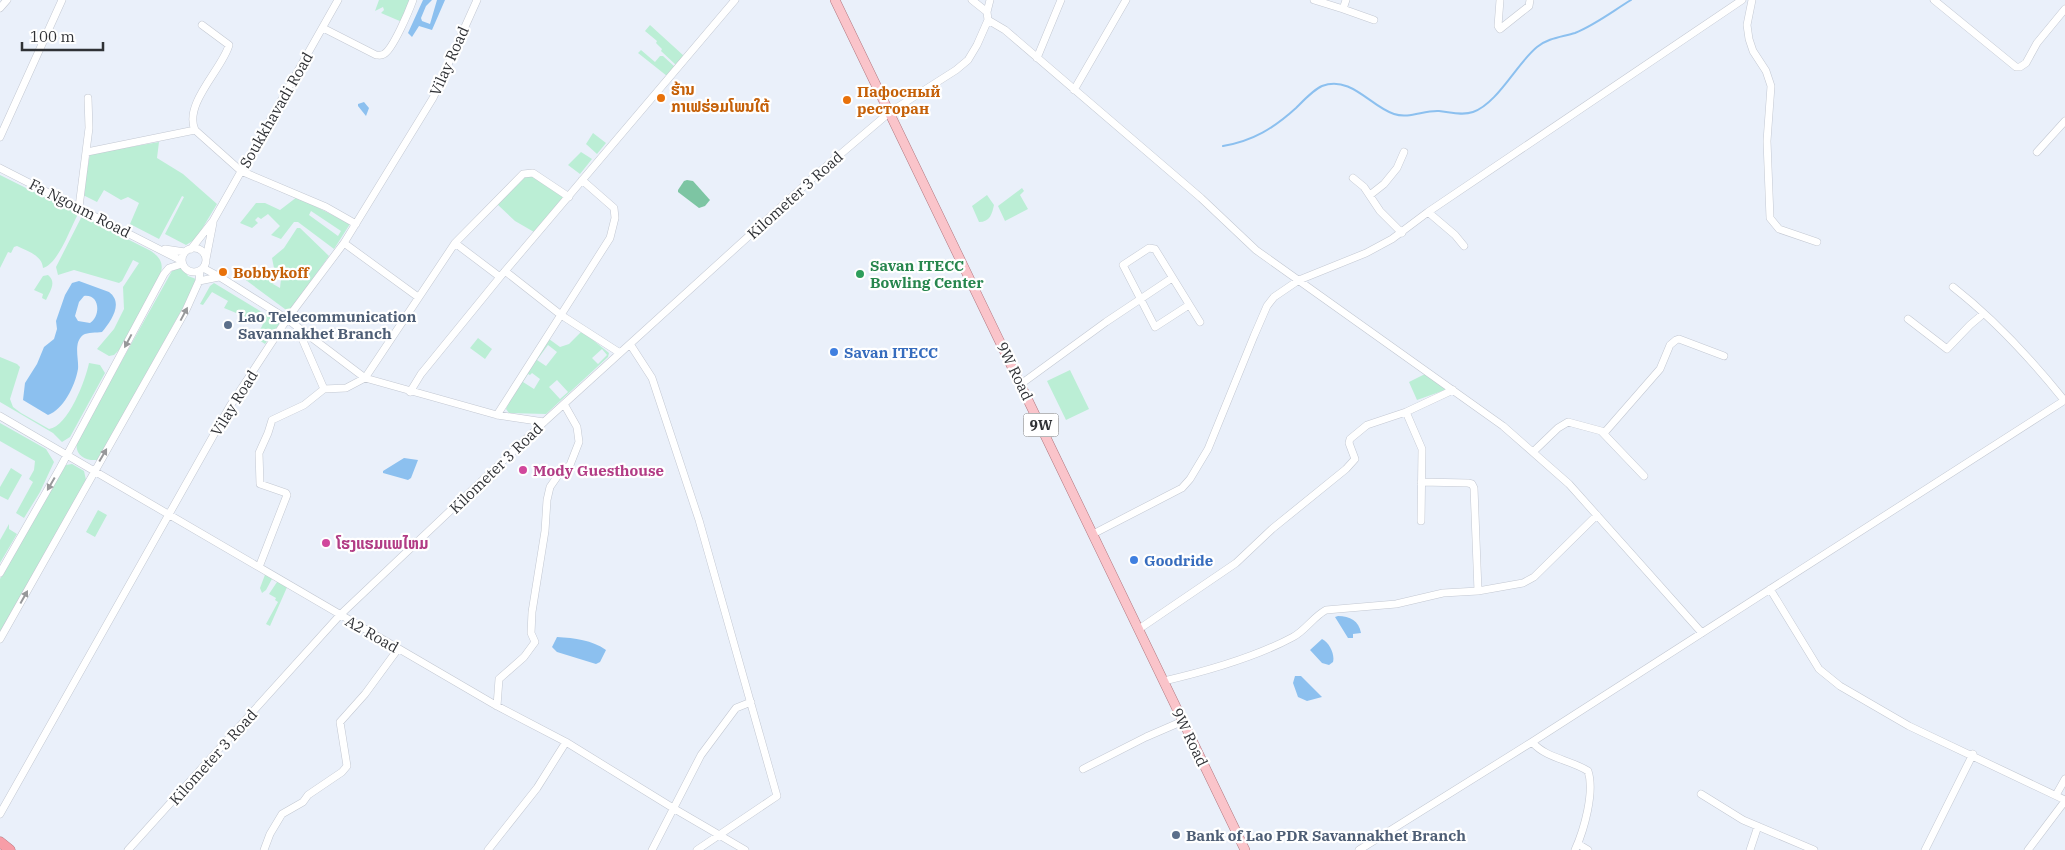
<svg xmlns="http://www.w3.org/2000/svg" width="2065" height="850" font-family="'IBM Plex Serif','Noto Sans Lao',serif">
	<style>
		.green { fill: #bbeed5; fill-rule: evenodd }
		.forest { fill: #7dc5a3 }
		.water { fill: #8cc0ef; fill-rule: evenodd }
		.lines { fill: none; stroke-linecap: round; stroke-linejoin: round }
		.stream { stroke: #8cc0ef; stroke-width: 2 }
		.minor-casing { stroke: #c3c8d2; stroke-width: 8 }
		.major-casing { stroke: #b1777f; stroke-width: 10 }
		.highway-casing { stroke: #b1777f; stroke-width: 11 }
		.minor { stroke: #fff; stroke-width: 7 }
		.major { stroke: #fac4ca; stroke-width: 9 }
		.highway { stroke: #f79da7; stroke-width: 10 }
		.oneway { fill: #97989a }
		.food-dot { fill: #e8710a; stroke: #fff; stroke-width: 2 }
		.leisure-dot { fill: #2e9e5b; stroke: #fff; stroke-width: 2 }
		.service-dot { fill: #5c6f8a; stroke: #fff; stroke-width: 2 }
		.shop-dot { fill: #3f7fe0; stroke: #fff; stroke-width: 2 }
		.hotel-dot { fill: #d1479c; stroke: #fff; stroke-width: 2 }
		.labels { text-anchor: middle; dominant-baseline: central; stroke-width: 4.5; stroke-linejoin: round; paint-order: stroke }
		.shield { fill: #fff; stroke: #6d6f72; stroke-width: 1 }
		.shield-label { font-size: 14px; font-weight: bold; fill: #2f3135 }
		.street-label { font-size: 15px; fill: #2f3135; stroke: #fff }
		.food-label { font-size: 15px; font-weight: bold; fill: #c56008; stroke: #fff; text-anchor: start }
		.leisure-label { font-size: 15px; font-weight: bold; fill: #27864d; stroke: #fff; text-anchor: start }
		.service-label { font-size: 15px; font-weight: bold; fill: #4e5e75; stroke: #fff; text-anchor: start }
		.shop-label { font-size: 15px; font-weight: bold; fill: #366cbe; stroke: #fff; text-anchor: start }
		.hotel-label { font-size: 15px; font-weight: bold; fill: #b23c85; stroke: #fff; text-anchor: start }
	</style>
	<rect width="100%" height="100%" fill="#eaf0fa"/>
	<path class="green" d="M379,0H412L402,22L381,13L384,10L383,7L375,11Z
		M650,25L684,56L676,65L661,51L662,49L656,43L657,41L645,31Z
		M641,50L655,62L660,56H663L675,67L667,76L638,53Z
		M593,133L606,143L597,154L586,144Z
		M159,142L157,158L183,174L217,204L196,239L186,245L165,234L184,197L182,196L159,239L130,224L139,203L128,197L121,200L104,190L97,202L83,195L90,154Z
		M581,152L592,159L580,174L568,165Z
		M530,174L563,197L556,209L534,232L515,221L497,204L524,176Z
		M0,175L76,213L77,216C70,229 58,264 43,268C42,255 27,251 17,246L14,247L11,253L8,252L0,268Z
		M1022,188L1024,191L1020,195L1028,209L1005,221L998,206Z
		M987,195L994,205C992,214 990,222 979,222L972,206Z
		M297,197L350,224L334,249L298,222H294L281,239L271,235L280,226L268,214L261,219L258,217L255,220L258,223L252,228L240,223L256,203H265L280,210ZM311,211L341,231L338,236L309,215Z
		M82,216L151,251C161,258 164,264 160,276L119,350L114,355L109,356L97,349L114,329L124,309L123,287L139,263L133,260L122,281L119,283L74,270L58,275L56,267Z
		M297,228H300L329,256L289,312L243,278L271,272L274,275L275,280L273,284L280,288L281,279L274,268L272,258L284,248Z
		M178,268L184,270L188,276L196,279L195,286L100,456L97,460C84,461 74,454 77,441L172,271Z
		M48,275C57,282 50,291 46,300L42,298L43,294L34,290L43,276Z
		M214,283L280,323L265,344L256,338L265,320H260L252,316L246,317L224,308L228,301L212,292L203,305L200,304L210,286Z
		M582,331L609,353L608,357L546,414L509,413L506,409L509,402L549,339L560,347L569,344ZM548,345L557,352L546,366L537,360ZM602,349L607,355L598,364L592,358ZM532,373L540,379L534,389L523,382L528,374L530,375ZM557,380L568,392L560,399L549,387Z
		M478,338L492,349L485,359L470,348Z
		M0,357L17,364L20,367L10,399L13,407L21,413L49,429C68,427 86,379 89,363L100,365L105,373L70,437L62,442L53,433L0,402Z
		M1070,370L1089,409L1066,420L1047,381Z
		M1427,373L1447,387L1445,390L1417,400L1409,382Z
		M0,423L46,449L54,462L40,492L24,518L16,513L33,482L29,479L34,470L35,461L0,441Z
		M72,464L84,471L86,480L0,635V579L61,469L66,465Z
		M11,468L22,475L8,500L0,496V487Z
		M98,510L107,515L95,537L86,532Z
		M9,524V529L17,534L0,563V540Z
		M266,572L273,577L266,590L262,593L260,588Z
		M279,579L288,585L270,626L266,624L278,602L275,600L276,598L269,594Z"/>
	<path class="forest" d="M687,180L693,181L710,200L705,206L699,208L678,192V190L684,181Z"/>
	<path class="water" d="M423,0H432L426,6L421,18L422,21L430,24L437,0H445L432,30L419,26L412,37L408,33Z
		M364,102L369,108L366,116L358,106V104Z
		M79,281L109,292C124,303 111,321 102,332C96,333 88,332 83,335C73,343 79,359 78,369C75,386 63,410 48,415L23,400L25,383L37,364L44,347L54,339L57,329L56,321L65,295L72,283ZM84,296C100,294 101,316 90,323L78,321L75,316L79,302Z
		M404,458L418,460L411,478L408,480L383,473V471Z
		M1338,616C1350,616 1359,621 1361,633L1353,634V638H1348L1335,617Z
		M557,637C575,638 592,640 606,650L600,662L596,664L557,652L552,647Z
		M1322,639C1330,643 1335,655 1333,662L1329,665L1322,663L1310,650Z
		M1295,676H1301L1322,697L1307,701L1298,697L1293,683Z"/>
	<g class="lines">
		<path class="stream" d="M1223,146C1253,141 1274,128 1296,108C1303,101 1313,90 1322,86C1351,75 1371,107 1394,114C1409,119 1424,110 1439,111C1450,112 1462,116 1473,112C1498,103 1517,63 1537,47C1548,38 1562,37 1575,33C1595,25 1613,11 1631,0"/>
		<g class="minor-casing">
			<path id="minor" d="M972,0L987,12L988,20L1005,30L1201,198L1256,250L1503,426L1569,484L1702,633
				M1314,0L1343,9L1346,0
				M1500,0L1498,26L1500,29L1529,6L1530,0
				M1752,0L1747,25L1749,39L1753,51L1766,71L1771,86L1767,141L1770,218L1779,229L1817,242
				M1934,0L2016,67H2020L2026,63L2037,43L2065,9
				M0,8L7,0
				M1343,9L1374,20
				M987,12L990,0
				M202,25L229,45C223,68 183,104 195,130L241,171L326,207L356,224
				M323,28L376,55C379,55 381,56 384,54C393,49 409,11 413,0
				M1037,58L1061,0
				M1074,90L1126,0
				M0,137L62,0
				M87,152L195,130
				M2037,152L2065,121
				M0,168L182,261
				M1353,178L1364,187L1380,211L1402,233
				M1370,195L1384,184L1397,168L1404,152
				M79,207L89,128L88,98
				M1428,212L1742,0
				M344,243L418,297
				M455,243L500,277
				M182 260a12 12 0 1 1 24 0a12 12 0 1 1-24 0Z
				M165,249L185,252
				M191,249L213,221L338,0
				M206,259L213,223
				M203,268L220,277L287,319L365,378L497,415L544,422
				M505,271L561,315L620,353
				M199,281L219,277
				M1953,287C1994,319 2031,359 2064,400
				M1189,305L1155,327L1123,265L1149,248L1155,249L1200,322
				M1908,319L1947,349L1970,325L1983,314
				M297,327L324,389L346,388L365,378L455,243L523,174L533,173L569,197
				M630,344L652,378L699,520L777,796L697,850
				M1021,384L1106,322L1172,278
				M410,392L421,374L500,277L735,0
				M1406,412L1422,449L1421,521
				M497,415L610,238L615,218L614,208L582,180
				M0,416L497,706L566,742L673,808L745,850
				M1602,432L1644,476
				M1534,451L1558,428L1568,422L1605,432L1660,369L1670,345L1676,340L1679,339L1724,356
				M1421,482L1468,483L1472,484L1474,488L1478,591
				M1093,534L1182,488L1190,479L1208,449L1254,336L1267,306L1274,297L1299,280L1366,253L1392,239L1428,212L1455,235L1464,246
				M259,567L287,495L286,493L260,484L259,453L268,433L272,420L304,405L324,389
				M0,573L60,468L164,274L169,268L182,264
				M1770,589L1819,669L1840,686L1909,726L2065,800
				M1139,629L1236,563L1272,529L1346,469L1355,459L1349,443L1350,439L1367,425L1406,412L1453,390
				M0,639L186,310L199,281L200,271
				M1164,681C1207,671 1254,658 1293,637C1306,630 1313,617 1326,610L1396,604L1443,593L1478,591L1523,583L1534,577L1597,515
				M497,706L499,679L524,657L535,642L531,633L532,612L545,531L547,500L550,487L559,474L570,465L579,442L577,427L564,404
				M1532,742C1547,759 1569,759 1588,771C1595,792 1584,830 1575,850
				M1083,769L1146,737L1183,721
				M1701,794L1743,820L1814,850
				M2056,795L2065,779
				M0,814L230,406L287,319L344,243L433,98L477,0
				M1578,844L1588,850
				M128,850L340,615L544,422L816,175L890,112L956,70L968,60L977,45L988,20
				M264,850L270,834L282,814L303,802L308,795L342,772L347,766L340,722L365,694L398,649
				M488,850L537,788L566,742
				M652,850L701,755L736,708L751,702
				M1359,850L1532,742L2065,400
				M1750,850L1758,826
				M1925,850L1973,754
				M2028,850L2065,801"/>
		</g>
		<g class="major-casing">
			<path id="major" d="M835,0L1245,850"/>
		</g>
		<g class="highway-casing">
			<path id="highway" d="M0,842L10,850"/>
		</g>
		<use href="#minor" class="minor"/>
		<use href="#major" class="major"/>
		<use href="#highway" class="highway"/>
	</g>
	<defs><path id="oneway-solid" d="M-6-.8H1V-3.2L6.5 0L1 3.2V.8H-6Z" transform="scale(1.25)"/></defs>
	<g class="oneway">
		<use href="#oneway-solid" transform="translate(184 314) rotate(-62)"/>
		<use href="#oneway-solid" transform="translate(128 341) rotate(118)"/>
		<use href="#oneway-solid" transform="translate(103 455) rotate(-60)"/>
		<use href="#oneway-solid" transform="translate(51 484) rotate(120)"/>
		<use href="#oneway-solid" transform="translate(24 597) rotate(-61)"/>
	</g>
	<g class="food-dot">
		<circle cx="661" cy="98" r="5"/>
		<circle cx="847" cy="100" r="5"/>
		<circle cx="223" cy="272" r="5"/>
	</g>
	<circle class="leisure-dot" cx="860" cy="274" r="5"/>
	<g class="service-dot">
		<circle cx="228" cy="325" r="5"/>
		<circle cx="1176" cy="835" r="5"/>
	</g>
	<g class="shop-dot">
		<circle cx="834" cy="352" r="5"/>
		<circle cx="1134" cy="560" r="5"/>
	</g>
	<g class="hotel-dot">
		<circle cx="523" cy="470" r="5"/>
		<circle cx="326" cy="543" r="5"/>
	</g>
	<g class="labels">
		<rect class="shield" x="1023.5" y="413.5" width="35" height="23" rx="4"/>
		<g class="shield-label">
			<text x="1041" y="425">9W</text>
		</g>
		<g class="street-label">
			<text transform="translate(449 61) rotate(-66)">Vilay Road</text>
			<text transform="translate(276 110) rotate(-60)">Soukkhavadi Road</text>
			<text transform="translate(795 195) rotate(-42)">Kilometer 3 Road</text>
			<text transform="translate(80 208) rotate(27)">Fa Ngoum Road</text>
			<text transform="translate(1015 371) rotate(64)">9W Road</text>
			<text transform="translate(234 403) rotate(-58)">Vilay Road</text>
			<text transform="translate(496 468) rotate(-44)">Kilometer 3 Road</text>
			<text transform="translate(372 634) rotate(30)">A2 Road</text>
			<text transform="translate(1190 737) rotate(64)">9W Road</text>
			<text transform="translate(213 757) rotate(-48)">Kilometer 3 Road</text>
		</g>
		<g class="food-label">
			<text x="671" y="89">ຮ້ານ<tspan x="671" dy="17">ກາເຟຮ່ອມໂພນໃຕ້</tspan></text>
			<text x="857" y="91">Пафосный<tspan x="857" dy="17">ресторан</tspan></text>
			<text x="233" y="272">Bobbykoff</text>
		</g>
		<g class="leisure-label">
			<text x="870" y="265">Savan ITECC<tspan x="870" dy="17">Bowling Center</tspan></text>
		</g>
		<g class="service-label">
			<text x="238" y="316">Lao Telecommunication<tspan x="238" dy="17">Savannakhet Branch</tspan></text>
			<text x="1186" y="835">Bank of Lao PDR Savannakhet Branch</text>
		</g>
		<g class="shop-label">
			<text x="844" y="352">Savan ITECC</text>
			<text x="1144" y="560">Goodride</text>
		</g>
		<g class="hotel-label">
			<text x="533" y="470">Mody Guesthouse</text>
			<text x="336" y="543">ໂຮງແຮມແພໄຫມ</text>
		</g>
	</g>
	<path d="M22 42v8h81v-8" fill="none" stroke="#2f3135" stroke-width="2.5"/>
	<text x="30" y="42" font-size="15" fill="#2f3135" stroke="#ffffff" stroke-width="4" paint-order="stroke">100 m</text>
</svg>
